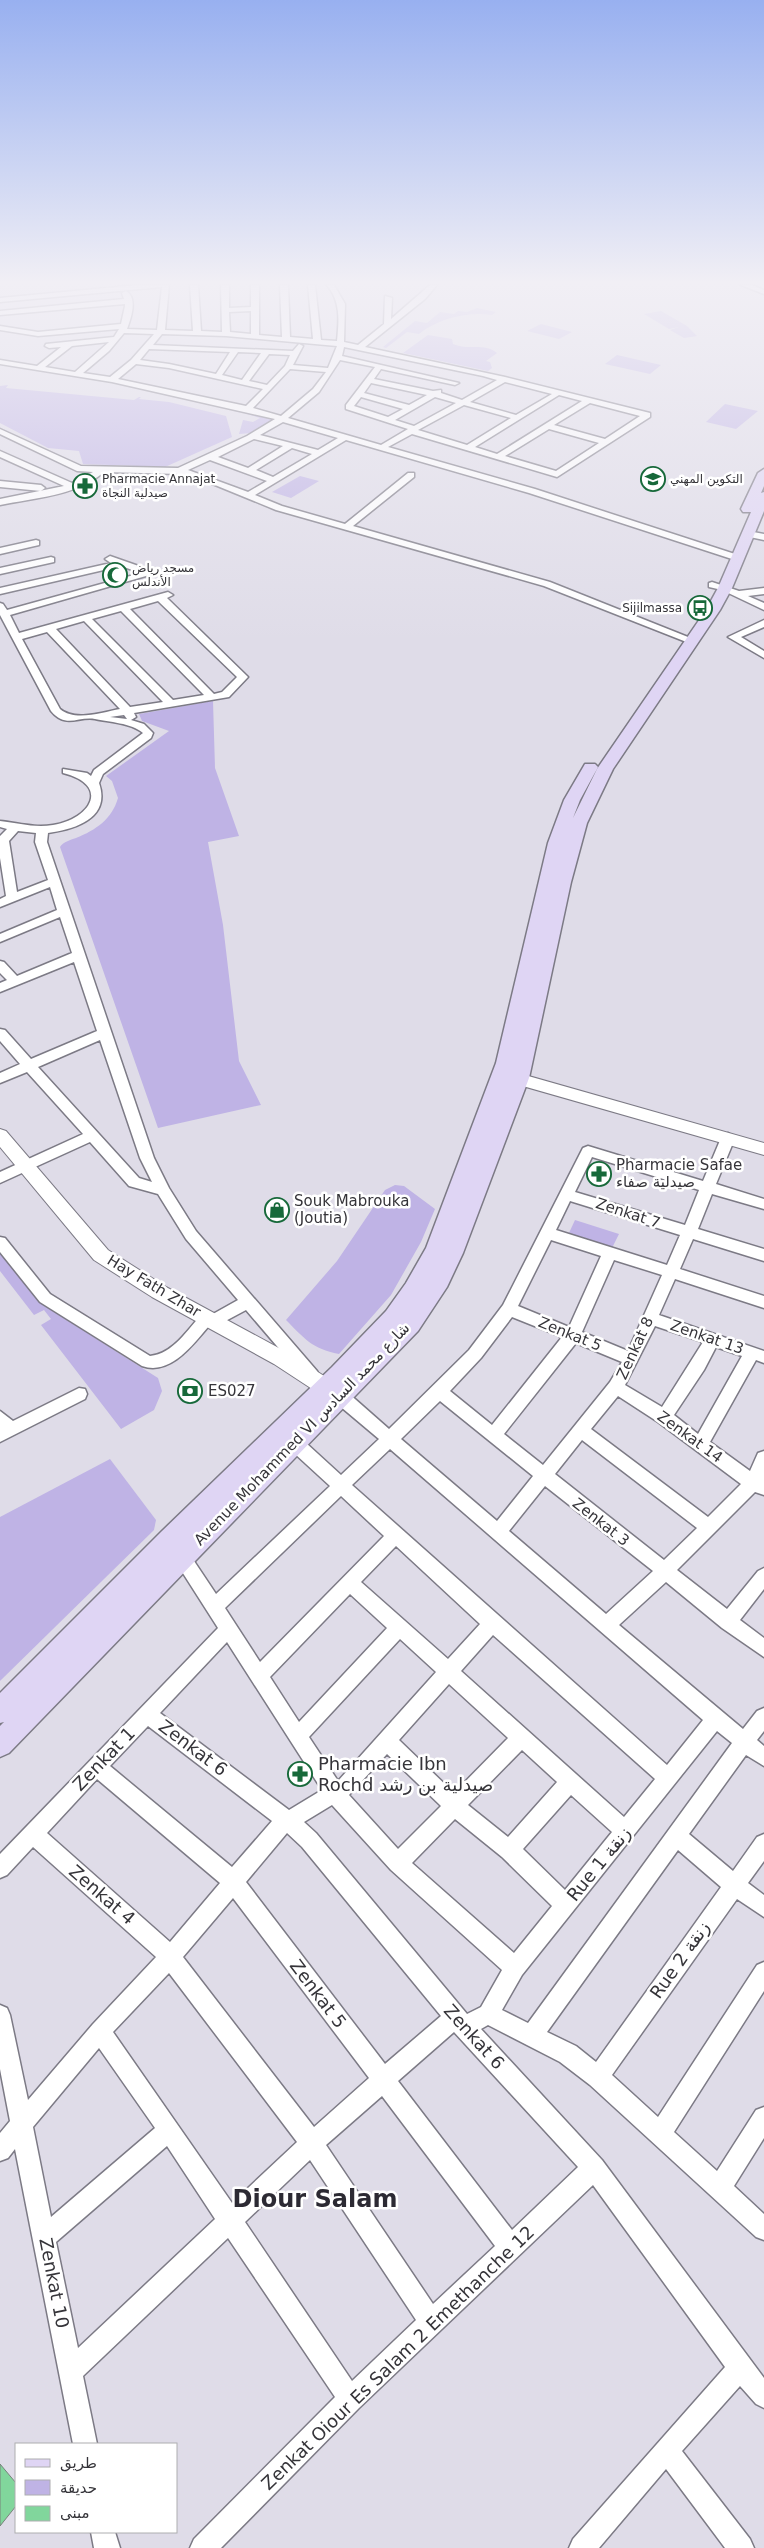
<svg xmlns="http://www.w3.org/2000/svg" width="764" height="2548" font-family="'DejaVu Sans','Noto Sans Arabic',sans-serif">
  <style>
    .green { fill: #bfb3e5 }
    .building { fill: #81d69c; stroke: #78827b }
    .lines { fill: none; stroke-linecap: round; stroke-linejoin: round }
    .minor-casing { stroke: #7c7a85; stroke-width: 3 }
    .tertiary-casing { stroke: #7c7a85; stroke-width: 2 }
    .secondary-casing { stroke: #7c7a85; stroke-width: 3 }
    .minor { fill: #fff; fill-rule: evenodd }
    .tertiary { fill: #fff; fill-rule: evenodd }
    .secondary { fill: #dfd5f4; fill-rule: evenodd }
    .labels { text-anchor: middle; stroke-width: 5; stroke-linejoin: round; paint-order: stroke }
    .far-poi-label { font-size: 12px; fill: #353439; stroke: #fff; text-anchor: start }
    .poi-label { font-size: 15px; fill: #353439; stroke: #fff; text-anchor: start }
    .street-label { font-size: 15px; fill: #353439; stroke: #fff }
    .near-street-label { font-size: 18px; fill: #353439; stroke: #fff }
    .near-poi-label { font-size: 18px; fill: #353439; stroke: #fff; text-anchor: start }
    .near-district-label { font-size: 24px; font-weight: bold; fill: #2c2a33; stroke: #fff }
  </style>
  <rect width="100%" height="100%" fill="#dfdce8"/>
  <g class="green">
    <path d="M477,308L496,312L492,315C468,311 437,319 419,334L407,332L386,348L383,347L415,321L427,323L440,312L454,314L458,311L467,312Z"/>
    <path d="M661,311L687,326L697,336L684,338L670,330L679,327L669,329L644,314Z"/>
    <path d="M541,324L572,332L559,339L527,331Z"/>
    <path d="M428,335L452,339L453,344C468,351 484,342 497,353L486,361L490,362L492,368L488,371L403,353Z"/>
    <path d="M617,355L661,365L650,374L605,364Z"/>
    <path d="M8,385L6,388L134,400L139,397H141L139,399L169,402L226,416L232,437L165,467L83,464L79,451L48,448L0,423V386Z"/>
    <path d="M725,404L758,411L736,429L706,422Z"/>
    <path d="M247,412L274,420L251,433L239,434L243,420L253,422L260,418L244,413Z"/>
    <path d="M300,476L319,481L291,498L272,492Z"/>
    <path d="M213,701L215,768L239,836L208,842L223,925L239,1061L261,1105L158,1128L60,847C63,842 70,840 76,838C96,830 112,819 118,798L112,781L106,776L169,731L142,721L139,714Z"/>
    <path d="M395,1185L404,1186L435,1209L421,1242L391,1295L339,1354C312,1349 304,1338 286,1320L337,1261L385,1190Z"/>
    <path d="M575,1220L619,1234L612,1248L569,1233Z"/>
    <path d="M0,1252L43,1305L158,1378L162,1391L154,1410L121,1429L41,1325L51,1319L44,1310L34,1315L0,1271Z"/>
    <path d="M110,1459L156,1520L154,1530L0,1681V1517Z"/>
  </g>
  <path class="building" d="M0,2464L16,2483V2506L0,2526Z"/>
  <g class="lines">
    <defs>
      <g id="minor">
        <path d="M138,285H169L165,330L193,331L190,285H198L201,331L222,332L221,285H229V308L251,307V285H259V335L282,337L280,285H288L290,337L313,339L308,285H315L321,340L337,341C339,320 341,302 327,285H334L345,304L344,342L358,345L384,324L385,296L392,298L391,319L430,285H437L425,299L365,347L505,377L650,413V417L557,477L412,434L388,447L535,489L741,556V560H735L529,493L346,440L255,495L282,506L345,524L408,473H414V477L353,526L550,582L698,641L689,643L544,586L276,510L193,476L180,474L104,472C76,496 34,498 0,505V499L64,486L0,457V451L72,483L93,472L77,471L0,434V429L81,466L178,468L247,436L275,419L112,382L0,364V360L37,366L61,347L49,348L45,346L46,344L114,337L119,329L38,336L0,330V326L38,332L121,324L125,306V304L0,315V311L124,299L122,293L126,291C138,298 131,318 127,329L157,330L162,287L0,302V298ZM251,311V334L230,332L229,312ZM124,333L154,334L131,360L110,377L83,373L109,351ZM162,334L226,336L337,346L328,368L293,365L303,346L299,344L293,351L153,345ZM109,342L75,372L45,367L72,346ZM344,347L483,376L497,380L462,400L441,393V390L433,391L374,379L381,369L455,385L459,383L342,356ZM149,349L230,352L216,374L169,364L140,360ZM238,352L261,353L242,380L222,375ZM269,354L290,355L285,366L267,385L249,381ZM340,360L375,367L346,405V409L408,429L381,445L288,418L319,392ZM136,364L169,368L263,389L246,406L118,379ZM290,369L326,372L313,389L281,416L253,408ZM505,382L552,394L516,415L470,402ZM371,383L427,395L409,405L364,393ZM559,395L582,401L497,454L475,447ZM361,397L403,409L388,417L354,406ZM435,397L456,403L414,426L395,420ZM590,403L640,416L605,439L554,425ZM464,405L511,418L467,445L418,430ZM283,422L338,438L318,450L260,435ZM549,429L599,443L556,471L505,456ZM254,439L283,446L248,468L218,457ZM292,448L312,454L273,477L256,470ZM210,460L267,481L248,492L188,470Z"/>
        <path d="M741,285H752L764,290V294Z"/>
        <path d="M0,481L41,485L45,488L41,491L0,487Z"/>
        <path d="M748,531L764,534V540L745,536V532Z"/>
        <path d="M36,540L39,541V545L0,554V548Z"/>
        <path d="M110,556L150,570L153,574L10,615L19,633L168,592L173,595L167,598L248,677L229,697L134,713L136,717L131,720L144,724L153,733L151,738L103,774L99,783C111,818 76,829 48,833L47,842L154,1158L169,1188L196,1231L317,1371L319,1375L317,1379L311,1381L305,1379L246,1310L218,1325L209,1326C193,1344 171,1376 142,1366L40,1302L0,1252V1237L5,1238L50,1294L150,1356C173,1354 188,1329 202,1314L207,1312L213,1314L238,1300L186,1239L158,1194L129,1186L90,1142L0,1183V1172L83,1134L27,1072L0,1083V1073L20,1064L0,1041V1029L5,1030L31,1059L97,1031L74,962L0,992V983L7,980L0,973V961L4,962L17,976L72,953L60,917L0,942V934L57,910L50,887L0,907V899L6,896L0,858V836L7,829L0,827V821C19,823 34,828 53,825C91,819 111,785 63,773V769L87,773L91,776L94,770L143,733C132,723 108,722 95,719C78,716 66,729 51,711L0,615V603L3,604L7,610L141,573L121,566L0,594V588L111,563L105,559ZM158,601L237,677L222,692L214,694L130,609ZM121,611L204,695L173,700L92,619ZM84,621L163,702L130,707L56,629ZM47,632L120,709C103,712 75,722 60,709L22,639ZM124,715L127,719L110,717ZM18,831L36,833L35,842L48,880L17,892L9,841ZM100,1040L140,1158L152,1182L139,1178L38,1067Z"/>
        <path d="M51,557L54,558V562L0,574V568Z"/>
        <path d="M712,582L739,591L764,588V594L748,596L764,603V610L722,590L709,587V583Z"/>
        <path d="M764,620V627L741,637L764,651V658L728,637Z"/>
        <path d="M728,1133L735,1138L716,1184L764,1199V1209L712,1194L698,1229L764,1249V1261L693,1239L680,1269L764,1296V1308L675,1279L659,1315L764,1351V1363L756,1360L710,1442L750,1471L758,1453L764,1451V1495L755,1492L677,1570L727,1609L758,1571L764,1568V1589L740,1620L764,1638V1657L722,1628L666,1582L619,1625L743,1729L757,1711L764,1708V1731L757,1740L764,1746V1766L746,1755L689,1834L733,1871L757,1837L764,1834V1861L748,1883L764,1895V1917L737,1899L612,2075L658,2117L757,1965L764,1962V1991L674,2132L717,2171L756,2110L764,2107V2138L734,2186L764,2214V2240L756,2237L590,2085L560,2062L488,2025L481,2029L602,2160L764,2378V2408L756,2404L740,2386L682,2451L750,2539L754,2548H725L666,2469L599,2548H569L573,2539L725,2367L593,2185L359,2408L221,2548H190L194,2539L335,2397L228,2238L83,2376L97,2444H73L15,2149L8,2158L0,2161V2133L10,2121L0,2069V2005L7,2008L10,2015L28,2100L93,2024L156,1957L33,1847L7,1875L0,1878V1854L218,1628L172,1556L169,1551L172,1546L178,1544L184,1546L216,1594L330,1486L282,1442L280,1437L282,1432L288,1430L294,1432L341,1475L379,1439L335,1402L333,1397L335,1392L341,1391L347,1392L389,1429L469,1350L503,1305L583,1148L588,1146L703,1181L721,1138ZM592,1157L699,1190L685,1225L575,1192ZM570,1201L680,1235L667,1265L556,1230ZM551,1240L601,1256L569,1327L518,1306ZM614,1260L662,1275L628,1351L582,1332ZM512,1317L562,1337L492,1425L450,1391L481,1358ZM655,1326L703,1342L662,1407L625,1385ZM576,1343L622,1362L610,1382L543,1465L504,1434ZM716,1347L742,1356L698,1434L674,1415L704,1370ZM618,1396L658,1422L741,1484L708,1517L591,1429ZM440,1401L533,1476L497,1521L401,1439ZM582,1440L697,1528L664,1560L555,1474ZM390,1449L703,1720L667,1765L352,1485ZM545,1486L653,1571L606,1614L509,1531ZM341,1496L384,1536L260,1662L225,1608ZM396,1546L480,1624L448,1659L361,1582ZM350,1594L387,1628L299,1722L270,1677ZM493,1635L655,1779L624,1817L461,1671ZM400,1639L436,1672L338,1781L309,1737ZM227,1642L322,1790L289,1810L160,1713ZM449,1684L508,1738L454,1793L399,1740ZM148,1726L272,1821L232,1867L110,1766ZM717,1731L732,1743L528,2023L502,2010L522,1975ZM522,1750L557,1782L508,1837L468,1805ZM387,1754L441,1806L398,1849L349,1795ZM97,1779L220,1883L170,1942L47,1833ZM571,1795L612,1832L565,1890L523,1849ZM332,1805L391,1870L502,1970L481,2007L467,2014L316,1833L304,1822ZM455,1819L502,1857L552,1906L514,1953L412,1863ZM287,1833L302,1847L441,2016L385,2064L246,1882ZM678,1850L721,1887L596,2062L576,2046L547,2032ZM233,1898L369,2078L314,2127L183,1957ZM169,1973L297,2142L232,2203L113,2032ZM454,2032L578,2167L512,2230L398,2081ZM99,2048L155,2128L51,2217L33,2127ZM382,2096L495,2246L433,2304L326,2145ZM167,2146L215,2219L78,2348L56,2242ZM310,2160L416,2320L352,2381L245,2222Z"/>
        <path d="M79,1388L85,1389L87,1394L85,1399L0,1442V1411L13,1421Z"/>
        <path d="M91,2532H115L120,2548H94Z"/>
      </g>
      <g id="tertiary">
        <path d="M504,1069L764,1143V1155L498,1079L496,1075L498,1071Z"/>
        <path d="M0,1129L6,1131L108,1250L166,1287L288,1353L346,1390L349,1396L346,1402L339,1404L332,1402L274,1364L152,1297L94,1260L0,1147Z"/>
      </g>
      <path id="secondary" d="M764,469V486L761,493L764,492V511L732,588L720,610L613,769L587,823L571,882L529,1078L463,1253L447,1287L418,1331L9,1753L0,1757V1726L4,1722L0,1723V1693L161,1532L332,1367L386,1311L406,1283L426,1248L496,1063L548,843L564,800L585,764H595L598,767L580,800L573,818L597,769L706,610L718,588L751,512H743L741,509L758,473Z"/>
    </defs>
    <use href="#minor" class="minor-casing"/>
    <use href="#tertiary" class="tertiary-casing"/>
    <use href="#secondary" class="secondary-casing"/>
    <use href="#minor" class="minor"/>
    <use href="#tertiary" class="tertiary"/>
    <use href="#secondary" class="secondary"/>
  </g>
  <linearGradient id="sky" x2="0" y2="1"><stop stop-color="#98b0f0"/><stop offset="0.44" stop-color="#f1eff5"/><stop offset="1" stop-color="#f1eff5" stop-opacity="0"/></linearGradient>
  <rect width="764" height="642" fill="url(#sky)"/>
  <defs>
    <symbol id="school-ring" viewBox="-11 -11 22 22"><circle r="9.5" fill="#fff" stroke="#17693a" stroke-width="1.5"/><path d="M0-5L7-2L0 1L-7-2ZM-4 1L0 2.5L4 1V4Q0 6-4 4Z" fill="#17693a"/></symbol>
    <symbol id="pharmacy-ring" viewBox="-11 -11 22 22"><circle r="9.5" fill="#fff" stroke="#17693a" stroke-width="1.5"/><path d="M-2-6h4v4h4v4h-4v4h-4v-4h-4v-4h4Z" fill="#17693a"/></symbol>
    <symbol id="mosque-ring" viewBox="-11 -11 22 22"><circle r="9.5" fill="#fff" stroke="#17693a" stroke-width="1.5"/><path d="M3.5-4.9A6 6 0 1 0 3.5 4.9A5 5 0 1 1 3.5-4.9Z" fill="#17693a"/></symbol>
    <symbol id="bus-ring" viewBox="-11 -11 22 22"><circle r="9.5" fill="#fff" stroke="#17693a" stroke-width="1.5"/><path d="M-5-6H5V4H4V6H2V4H-2V6H-4V4H-5ZM-3.5-4V0h7V-4ZM-3.5 1.2v1.5H-2V1.2ZM2 1.2v1.5H3.5V1.2Z" fill="#17693a"/></symbol>
    <symbol id="shop-ring" viewBox="-11 -11 22 22"><circle r="9.5" fill="#fff" stroke="#17693a" stroke-width="1.5"/><path d="M-5-2.5h2.3a2.7 3.5 0 0 1 5.4 0H5L5.5 6h-11ZM-1.5-2.5h3a1.5 2.3 0 0 0-3 0Z" fill="#17693a"/></symbol>
    <symbol id="bank-ring" viewBox="-11 -11 22 22"><circle r="9.5" fill="#fff" stroke="#17693a" stroke-width="1.5"/><path d="M-6-4H6V4H-6ZM0-2.3a2.3 2.3 0 1 0 0 4.6a2.3 2.3 0 1 0 0-4.6Z" fill="#17693a"/></symbol>
  </defs>
  <g fill-rule="evenodd">
    <use href="#school-ring" x="639" y="465" width="28" height="28"/>
    <use href="#pharmacy-ring" x="71" y="472" width="28" height="28"/>
    <use href="#mosque-ring" x="101" y="561" width="28" height="28"/>
    <use href="#bus-ring" x="686" y="594" width="28" height="28"/>
    <use href="#pharmacy-ring" x="585" y="1160" width="28" height="28"/>
    <use href="#shop-ring" x="263" y="1196" width="28" height="28"/>
    <use href="#bank-ring" x="176" y="1377" width="28" height="28"/>
    <use href="#pharmacy-ring" x="286" y="1760" width="28" height="28"/>
  </g>
  <g class="labels">
    <g class="far-poi-label">
      <text x="102" y="483">Pharmacie Annajat<tspan x="102" dy="14">صيدلية النجاة</tspan></text>
      <text x="670" y="483">التكوين المهني</text>
      <text x="132" y="572">مسجد رياض<tspan x="132" dy="14">الأندلس</tspan></text>
      <text x="682" y="612" text-anchor="end">Sijilmassa</text>
    </g>
    <g class="poi-label">
      <text x="616" y="1170">Pharmacie Safae<tspan x="616" dy="17">صيدلية صفاء</tspan></text>
      <text x="294" y="1206">Souk Mabrouka<tspan x="294" dy="17">(Joutia)</tspan></text>
      <text x="208" y="1396">ES027</text>
    </g>
    <g class="street-label">
      <text transform="translate(628 1213) rotate(18)" y="5">Zenkat 7</text>
      <text transform="translate(154 1286) rotate(31)" y="5">Hay Fath Zhar</text>
      <text transform="translate(570 1334) rotate(22)" y="5">Zenkat 5</text>
      <text transform="translate(707 1337) rotate(19)" y="5">Zenkat 13</text>
      <text transform="translate(635 1348) rotate(-65)" y="5">Zenkat 8</text>
      <text transform="translate(302 1434) rotate(-46)" y="5">Avenue Mohammed VI شارع محمد السادس</text>
      <text transform="translate(690 1437) rotate(36)" y="5">Zenkat 14</text>
      <text transform="translate(601 1522) rotate(38)" y="5">Zenkat 3</text>
    </g>
    <g class="near-street-label">
      <text transform="translate(193 1748) rotate(37)" y="6">Zenkat 6</text>
      <text transform="translate(104 1759) rotate(-46)" y="6">Zenkat 1</text>
      <text transform="translate(599 1864) rotate(-51)" y="6">Rue 1 زنقة</text>
      <text transform="translate(102 1895) rotate(41)" y="6">Zenkat 4</text>
      <text transform="translate(680 1960) rotate(-55)" y="6">Rue 2 زنقة</text>
      <text transform="translate(318 1994) rotate(53)" y="6">Zenkat 5</text>
      <text transform="translate(474 2037) rotate(48)" y="6">Zenkat 6</text>
      <text transform="translate(54 2283) rotate(79)" y="6">Zenkat 10</text>
      <text transform="translate(398 2358) rotate(-44)" y="6">Zenkat Oiour Es Salam 2 Emethanche 12</text>
    </g>
    <g class="near-poi-label">
      <text x="318" y="1770">Pharmacie Ibn<tspan x="318" dy="21">Rochd صيدلية بن رشد</tspan></text>
    </g>
    <g class="near-district-label">
      <text x="315" y="2207">Diour Salam</text>
    </g>
  </g>
  <rect x="15" y="2443" width="162" height="90" fill="#ffffff" stroke="#aeaeb0"/>
  <rect x="25" y="2459" width="25" height="8" fill="#dfd5f4" stroke="#aeaeb0"/>
  <text x="60" y="2468" font-size="15" fill="#353439">طريق</text>
  <rect x="25" y="2480" width="25" height="15" fill="#bfb3e5" stroke="#aeaeb0"/>
  <text x="60" y="2493" font-size="15" fill="#353439">حديقة</text>
  <rect x="25" y="2506" width="25" height="15" fill="#81d69c" stroke="#aeaeb0"/>
  <text x="60" y="2518" font-size="15" fill="#353439">مبنى</text>
</svg>
